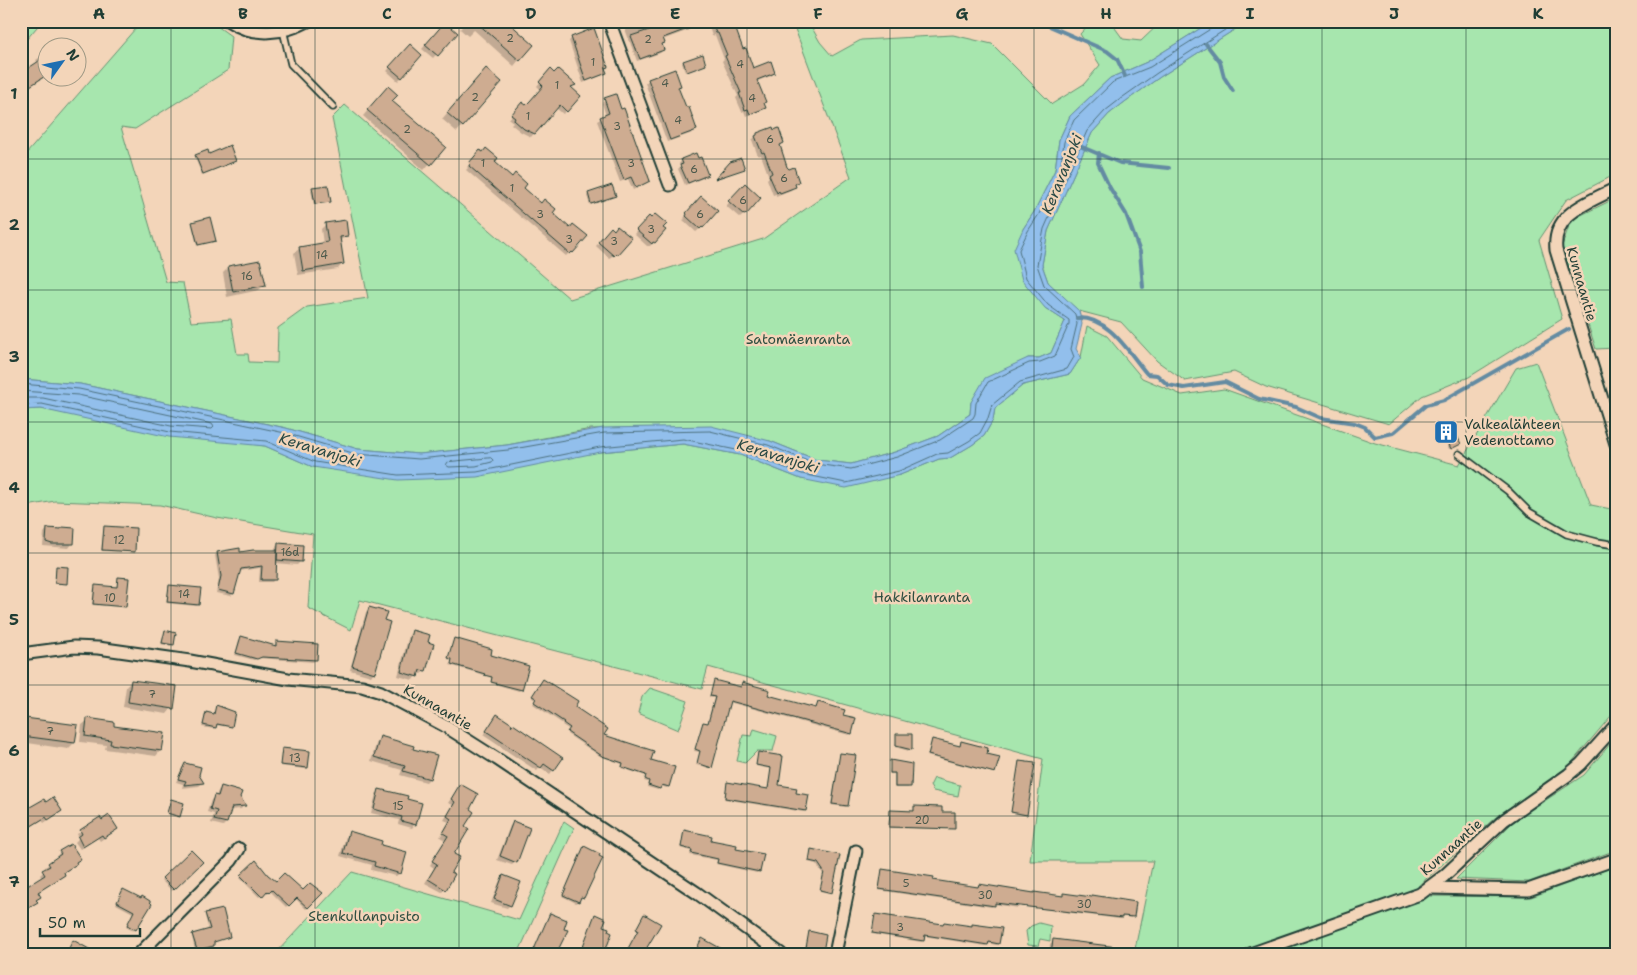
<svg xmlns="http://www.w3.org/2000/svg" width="1637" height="975" font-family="'Shantell Sans',sans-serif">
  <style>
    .green { fill: #a7e6ae; stroke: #639271 }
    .water { fill: #92bfec; stroke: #648ba2 }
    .shadow { fill: #0003 }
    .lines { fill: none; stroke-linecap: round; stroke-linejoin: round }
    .shore { stroke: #4d717e; stroke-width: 1 }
    .stream { stroke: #648ba2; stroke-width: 4 }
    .building { fill: #ceac91; stroke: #1f3d34 }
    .lane-casing { stroke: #1f3d34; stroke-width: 9 }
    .street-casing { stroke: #1f3d34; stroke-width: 15 }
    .lane { stroke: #f3d5b9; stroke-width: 5.5 }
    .street { stroke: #f3d5b9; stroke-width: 11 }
    .grid { fill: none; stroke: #1f3d34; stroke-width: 1; stroke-opacity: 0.55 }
    .labels { text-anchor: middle; stroke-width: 5; stroke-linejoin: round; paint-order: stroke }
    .number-label { font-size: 11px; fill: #4b594b }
    .street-label { font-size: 14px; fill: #1f3d34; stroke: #f3d5b9 }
    .park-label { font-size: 14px; fill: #2d4e40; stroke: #f3d5b9 }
    .poi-label { font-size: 14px; fill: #1f3d34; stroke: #f3d5b9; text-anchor: start }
    .water-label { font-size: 15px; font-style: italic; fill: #2a4a46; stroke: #f3d5b9 }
    .neatline { fill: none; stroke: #1f3d34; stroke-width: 2 }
    .grid-label { font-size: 16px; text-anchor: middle; font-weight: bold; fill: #1f3d34 }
  </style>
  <rect width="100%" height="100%" fill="#f3d5b9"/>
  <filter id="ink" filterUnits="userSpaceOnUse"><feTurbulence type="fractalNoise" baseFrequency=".02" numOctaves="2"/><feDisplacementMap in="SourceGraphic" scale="10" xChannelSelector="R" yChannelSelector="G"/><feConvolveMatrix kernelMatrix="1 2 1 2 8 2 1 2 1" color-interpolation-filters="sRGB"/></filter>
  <g filter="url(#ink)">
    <g class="green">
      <path d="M21,21H42L21,46Z"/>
      <path d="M142,21H210L231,36L228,70L135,129L121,127L166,282L183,283L191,322L231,319L237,354H248L249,362L277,363L278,328L307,307L368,298L332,118L345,105L570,299L763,239L851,177L792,21H808L820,42L832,56L861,40L953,35L992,44L1052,104L1084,84L1100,65L1080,34L1092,21H1110L1123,39L1141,41L1162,21H1212L1147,62L1110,78L1070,116L1059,140L1055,170L1034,212L1023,229L1045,308L1065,321L1051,353L1039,358H1028L971,402L970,414L938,436L895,452L851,464L817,460L770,441L625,428L591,429L507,445L419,454L358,449L286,428L80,384L21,379V148L26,154Z"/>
      <path d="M1248,21H1616V174L1566,200L1539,240L1562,319L1469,377L1422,396L1389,424L1266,387L1234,372L1185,381L1157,361L1121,322L1079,311L1066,300L1048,282L1042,265L1048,231L1092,133L1109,114L1126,101L1160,77Z"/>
      <path d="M1616,198V348L1596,349L1562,246L1571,220Z"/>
      <path d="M1087,326L1107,336L1142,378L1182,395L1224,389L1375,443L1459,465L1516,368L1536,362L1591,505L1616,510V710L1567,768L1496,817L1418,886L1428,896L1531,897L1616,866V954H1134L1153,861H1030L1043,759L708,667L702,689L360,600L351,630L308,608L313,534L217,518L160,505L55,501L21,507V410L41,409L221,440L265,446L313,467L600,452L683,444L740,455L801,479L900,475L939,459L950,458L972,445L984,436L993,420L995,408L1023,385L1070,374L1081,357Z"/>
      <path d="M650,688L688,701L678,730L638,713L642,697Z"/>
      <path d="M754,729L777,736L773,751H757L745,763L737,761L743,735L752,736Z"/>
      <path d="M1616,737V850L1529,882L1456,879L1514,821L1584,775Z"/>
      <path d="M934,778L960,785L958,796L933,791L930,786Z"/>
      <path d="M564,821L574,828L518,954H275L352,872L519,920Z"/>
      <path d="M1039,923L1051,926L1050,941L1040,939L1038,946L1028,945L1026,931L1031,926Z"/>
    </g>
    <path class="water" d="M1212,21H1248L1160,77L1126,101L1109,114L1092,133L1048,231L1042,265L1048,282L1079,311L1082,324L1076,349L1081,357L1070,374L1023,385L995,408L993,420L984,436L972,445L950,458L939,459L900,475L846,488L801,479L740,455L683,444L600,452L477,477L398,480L313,467L265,446L169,437L41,409L21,410V379L80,384L286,428L358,449L419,454L507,445L603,428L711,426L770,441L817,460L851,464L895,452L938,436L970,414L971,402L985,378L1028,358H1039L1051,353L1065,321L1045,308L1022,280L1014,249L1023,229L1034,212L1055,170L1059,140L1070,116L1110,78L1147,62Z"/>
    <g class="shadow">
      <path d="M467,21H505L519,60L514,66L474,30L468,36L460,29Z"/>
      <path d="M622,21H691L692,27L689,30L662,40L661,45L663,50L660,53L637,61Z"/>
      <path d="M707,21H735L738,27L735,31L742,50L752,70L774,73L771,76L757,81L764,108L761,111L746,116L744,111L742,112L736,98L738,96L722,61L724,59L715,35L712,36Z"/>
      <path d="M441,27L456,33L433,58L422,49Z"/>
      <path d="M572,38L607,66L604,69L606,72L603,75L583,83L569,41Z"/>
      <path d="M410,46L421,56L398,81L387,71Z"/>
      <path d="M48,52V75L21,92L38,63L36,60Z"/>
      <path d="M683,62L703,66L685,72L682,63Z"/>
      <path d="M547,74L575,85L571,88L579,96L563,114L556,108L531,137L521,132L511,124L513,122L509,119L522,103L526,106L541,90L537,86Z"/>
      <path d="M480,75L462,126L457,132L442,119Z"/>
      <path d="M649,80L680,86L677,88L696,130L692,133L667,142L645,83Z"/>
      <path d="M382,94L444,147L424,170L363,116Z"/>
      <path d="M605,100L649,181L633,190L628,179L620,182L597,121L606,116L602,103Z"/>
      <path d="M758,134L783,143L779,147L786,167L798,182L791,190L776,196V194L773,195L767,179L769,177L761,155L758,156L752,140Z"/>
      <path d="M209,155L233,162L202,175L195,158Z"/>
      <path d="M477,155L493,163L569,229L586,236L566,256L466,170L468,168L467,167Z"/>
      <path d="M682,160L707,175L703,178L685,185L678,169L680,167L679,164Z"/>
      <path d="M745,185L746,213L740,218L726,206Z"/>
      <path d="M611,187L614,196L613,197L590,205L587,196L588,194Z"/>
      <path d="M313,189L330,201L314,205L311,190Z"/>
      <path d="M698,201L702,227L696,232L683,220L685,219L684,218Z"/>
      <path d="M649,217L664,230L650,246H647L634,234Z"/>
      <path d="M193,223L215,240L197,246L192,224Z"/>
      <path d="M326,224L347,236L339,241L343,263L338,269L298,275L294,253L300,248L323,244L321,229Z"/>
      <path d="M608,232L616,254L609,258L596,246Z"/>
      <path d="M228,268L264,285L259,290L227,297L223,273Z"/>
      <path d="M1440,431L1460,444L1449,449L1446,442L1443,444L1438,433Z"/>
      <path d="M104,527L133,551L132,552L101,551Z"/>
      <path d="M47,529L60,530L72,544L69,548L43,546L44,533Z"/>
      <path d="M278,544L301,561L297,565L275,563V579L272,582H259L260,568L239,571L233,594L231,596L216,593L219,579L215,555L218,553L274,551L275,548Z"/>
      <path d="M57,567L66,583L64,584H54Z"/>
      <path d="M119,578L125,606L124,607L92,605L94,588L95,586L116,588Z"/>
      <path d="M169,586L198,604L197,606L166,603Z"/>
      <path d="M370,608L374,672L371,676L350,670L366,612Z"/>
      <path d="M165,631L175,634L171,646L161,644Z"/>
      <path d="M413,632L425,671L421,674L418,673L413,680L398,676L409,635Z"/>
      <path d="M241,638L274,647L276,642L316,660L313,662L259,658L254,660L235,655L239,640Z"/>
      <path d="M454,640L489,656L521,689L519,691L491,683L492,678L484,675L450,665L452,661L448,659Z"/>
      <path d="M131,681L172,708L167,714L123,707L126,687Z"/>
      <path d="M714,681L740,688L743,684L767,696L816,709L818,704L851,733L849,735L729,702L711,767L710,768L696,765L700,752L694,751L702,725L703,724L707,725L714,698L709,697Z"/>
      <path d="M542,682L573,707L602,736L650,761L668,786L667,788L660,786L658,790L647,787L648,782L644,781L646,776L621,768L622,764L600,756L567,734L570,730L562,725L563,724L533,704L536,700L532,698Z"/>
      <path d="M216,707L231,726L229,727L216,725L214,729L202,727L205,715L206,713L213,715Z"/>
      <path d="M26,719L76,726L74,743L68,749L21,742V723Z"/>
      <path d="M494,719L509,730L562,758L550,774L540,767L537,771L483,735Z"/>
      <path d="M88,720L161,750L156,756L105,749L106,745L80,742L82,725Z"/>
      <path d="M897,735L911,736L909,751L895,747Z"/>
      <path d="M380,738L411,749L429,779L426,782L400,775L402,770L371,761L377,741Z"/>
      <path d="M932,740L959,747L961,743L994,772L993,773L927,756Z"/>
      <path d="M283,749L307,768L306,769L280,766Z"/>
      <path d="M759,753L782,757L778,786L794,794L805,810L804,812L724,799L727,784L767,790L771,769L756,766Z"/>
      <path d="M840,754L847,806L846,807L831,805Z"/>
      <path d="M891,762L910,786L908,788H894V774H889Z"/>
      <path d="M1019,762L1026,814L1025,815L1011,813Z"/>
      <path d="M186,764L198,775L203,783L199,786L182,788L183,784L176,782L182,768Z"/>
      <path d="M460,785L468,810L453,855L445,889L442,892L425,883L434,868L430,865L445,840L440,837L449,822L444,820L453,805L448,803Z"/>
      <path d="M221,787L239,797L244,805L241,809L230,810L226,823L223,826L211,823L214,814L207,812L211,800L216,796L218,791Z"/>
      <path d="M380,790L406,800L415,824L412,828L398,824L399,820L371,813L376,794Z"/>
      <path d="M170,802L179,816L177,817L167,814Z"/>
      <path d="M914,807L954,828L952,829L888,828L890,812H913Z"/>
      <path d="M24,812L57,814L44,823L42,820L23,831L29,841L21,850V815Z"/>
      <path d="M99,819L116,829L100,841L98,838L80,849L75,842L79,838L77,834Z"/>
      <path d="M513,823L516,862L512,865L497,860L510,826Z"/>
      <path d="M685,832L735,850L759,871L757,873L716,864L717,860L690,855L691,851L680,848Z"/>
      <path d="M349,833L400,873L396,876L371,870L372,865L340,856L346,836Z"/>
      <path d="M583,849L582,897L579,898L576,903L562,896Z"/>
      <path d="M812,850L838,856L830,893L820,891L823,874L816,864L808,862Z"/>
      <path d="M60,852L79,859L63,873L64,875L60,878L37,893L40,896L23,911L25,913L21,916V891L42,878L40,875L46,869L45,867L58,858L57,856Z"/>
      <path d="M191,852L201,862L172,891L161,880Z"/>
      <path d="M255,862L268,876L276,882L303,892L321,893L306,909L295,898L286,907L270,891L267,893L265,891L259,897L240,878Z"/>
      <path d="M882,871L932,881L978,887L979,886L1062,897L1064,894L1132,916L1131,918L1121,916L1120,919L1019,906L1018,908L994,904L992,907L878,890Z"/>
      <path d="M504,877L510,905L507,908L491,903L500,880Z"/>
      <path d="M122,892L150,904L133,931L126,927L133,913L116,904Z"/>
      <path d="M206,914L229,937L212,942V947L195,951L192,936L209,931L205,916Z"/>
      <path d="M876,915L942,925L971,927L973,925L998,944L997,945L987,943L986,946L924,936L922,942L872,934Z"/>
      <path d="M809,933L822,951L820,953L805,950Z"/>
      <path d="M1054,940L1123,954H1049L1050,944Z"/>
    </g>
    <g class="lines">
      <g class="shore">
        <path d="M21,384L79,389L285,433L356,454L419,459L508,450L604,433L710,431L768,445L815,464L851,469L897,457L940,440L973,418L975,414L976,403L988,382L1029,363L1040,362L1055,356L1069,324V320L1048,305L1026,278L1019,250L1028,231L1039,214L1060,172L1064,142L1074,120L1113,82L1150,67L1212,28L1214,25L1215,21"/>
        <path d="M21,391L78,395L212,424L214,427L212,429L171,426L43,398H21"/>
        <path d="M21,405L42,404L170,432L266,441L315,462L398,475L477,472L600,447L683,439L741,451L802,474L846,483L899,471L937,454L948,453L969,441L980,433L988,418L992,405L1020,382L1067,369L1074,357L1071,349L1077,324L1075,314L1044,285L1037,265L1044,229L1087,131L1105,111L1123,97L1157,73L1239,21"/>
        <path d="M300,444L337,455L339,458L336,459L316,456L298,448L297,445Z"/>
        <path d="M491,458L493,460L492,462L476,466L449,467L446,465L448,462Z"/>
      </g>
      <g class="stream">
        <path d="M1038,21L1107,51L1117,59L1125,76"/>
        <path d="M1206,44L1220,62L1224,77L1233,91"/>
        <path d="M1082,147L1120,163L1169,168"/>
        <path d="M1099,153L1098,163L1110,188L1126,214L1140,252L1143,287"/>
        <path d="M1077,318C1109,316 1129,353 1147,374L1157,375L1168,385L1184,388L1225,382L1259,399L1296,407L1321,418L1355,423L1365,427L1375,437L1393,433L1426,405L1444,400L1569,329"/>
      </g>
    </g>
    <g class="building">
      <path d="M475,21H507L534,45L520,61Z"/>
      <path d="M676,21L706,22L663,38L665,43L662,44L664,50L640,59L631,36Z"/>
      <path d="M711,21H746V23L735,27L743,49L746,48L753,68L771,61L775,73L757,80L766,102L764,103L766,108L750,114L748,109L745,110L739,93H741L725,56L727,55L718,33H716Z"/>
      <path d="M445,22L458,33L438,56L425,45Z"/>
      <path d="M594,28L608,67L605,68L607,73L586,81L571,37Z"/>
      <path d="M410,44L422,55L402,78L389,67Z"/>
      <path d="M703,54L706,65L687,72L683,61Z"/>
      <path d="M48,55V74L21,92V73Z"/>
      <path d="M486,68L502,82L463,127L447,113Z"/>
      <path d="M550,69L554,73L558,69L576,85L571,87L581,96L567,112L560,105L535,134L524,129L514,120L515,118L511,115L522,102L526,105L530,101L543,86L539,82Z"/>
      <path d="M675,69L681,86L678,87L686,107H689L697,130L670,140L648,79Z"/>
      <path d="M388,86L398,95L392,101L446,147L431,165L367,110Z"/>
      <path d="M616,94L621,109L624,108L650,181L636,188L631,177L624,180L600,117L609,113L604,98Z"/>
      <path d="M773,127L774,130L779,128L784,143L780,145L787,167L789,169L794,167L799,182L795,184L796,187L780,193L779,191L777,193L769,175L772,173L764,152L762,153L755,136L757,135V133Z"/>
      <path d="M230,145L236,161L203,174L195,155L208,150L209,154Z"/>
      <path d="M486,148L498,158L495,162L512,177L515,173L527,184L524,188L541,203L544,199L556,209L553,213L561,220L570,228L573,224L588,236L573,253L572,252L570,254L469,166L470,164L469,163L480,150L483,152Z"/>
      <path d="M696,153L698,158L701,157L708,175L688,183L680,165L683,164L681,159Z"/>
      <path d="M741,158L745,169L715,179L730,162Z"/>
      <path d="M745,183L761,198L747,214L744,215L728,201Z"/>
      <path d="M328,185L331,202L315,204L312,187Z"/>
      <path d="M612,185L616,196L591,204L588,193Z"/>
      <path d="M701,196L718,211L703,228L702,227L700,229L686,216L687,214L686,213Z"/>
      <path d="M655,214L667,224L663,228L666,230L655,243L653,242L652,244L636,230L649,216L651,218Z"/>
      <path d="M210,217L216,241L198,245L192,222Z"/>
      <path d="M346,220L348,236L340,237L344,264L303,271L299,247L328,242L325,223Z"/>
      <path d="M617,226L632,238L617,255L616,254L614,256L598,242L611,227L614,230Z"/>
      <path d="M260,260L266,285L233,292L228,266Z"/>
      <path d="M1452,425L1461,444L1451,449L1448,442L1445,443L1439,430Z"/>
      <path d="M104,526L136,528L135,552L102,550Z"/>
      <path d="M62,527L75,528L74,544H52L46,542L47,528L61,529Z"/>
      <path d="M278,543L303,545L302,562L277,560Z"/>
      <path d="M240,548V552L253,550H277L276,580H261L262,566L241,569L234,594L218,590L221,576L217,552Z"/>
      <path d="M56,566L68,567L67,584L55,583Z"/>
      <path d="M118,577L129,578L126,607L93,604L95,585L117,587Z"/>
      <path d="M169,585L201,588L199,605L167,602Z"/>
      <path d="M369,607L387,612L384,620L390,622L375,673L352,666Z"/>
      <path d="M165,630L176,633L174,645L162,643Z"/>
      <path d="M412,630L430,635L428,642L434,644L426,671L420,670L418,677L401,672Z"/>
      <path d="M241,636L276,646V641L318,644L317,660L262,657L257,659L236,653Z"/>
      <path d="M454,638L492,649L491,655L529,666L522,690L491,682L492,677L484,675L485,674L451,664L452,659L448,658Z"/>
      <path d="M543,679L578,701L575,707L608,729L604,735L654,751L651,760L675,767L669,787L662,785L660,789L648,785L649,781L645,779L646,775L622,767L623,763L602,756L567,732L570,728L563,723L564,722L534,702L536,698L532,696Z"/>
      <path d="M131,680L177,686L174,709L128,702Z"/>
      <path d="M714,680L741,687L742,682L770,690L768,695L816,708L818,702L845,710L843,715L856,718L852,734L730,701L712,768L697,763L700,751L695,749L703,722L708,723L715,697L710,696Z"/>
      <path d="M216,705L235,712L232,727L217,724L216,728L203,725L206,712L214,714Z"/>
      <path d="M497,714L512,724L511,727L513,724L563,758L554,771L544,764L541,768L486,731Z"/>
      <path d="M25,718L78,725L75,743L22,736Z"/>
      <path d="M87,718L114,722V726L165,733L162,751L110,744L111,740L85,736Z"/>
      <path d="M896,734H912V750L896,746Z"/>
      <path d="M380,736L414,746L413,749L437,755L430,779L403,771L405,766L374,757Z"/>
      <path d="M932,739L960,746L961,741L988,748L987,754L1000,757L995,773L928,755Z"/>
      <path d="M282,748L310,751L308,768L280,765Z"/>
      <path d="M758,752L783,756L779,785L797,788L796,793L809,795L806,811L725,798L727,782L768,789L771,768L756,765Z"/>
      <path d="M840,753L856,755L848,806L832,804Z"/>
      <path d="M890,760L912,764L911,787H895V773H890Z"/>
      <path d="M1019,761L1035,763L1027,815L1011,812Z"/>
      <path d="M185,763L201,767L199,775L204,783L184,785L186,781L178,779Z"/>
      <path d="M460,784L478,794L470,809L474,812L465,826L469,829L454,854L460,857L451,872L455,874L446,890L428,879L437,864L432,861L448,836L443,833L451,819L447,816L455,802L451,799Z"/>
      <path d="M221,786L242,792L240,797L246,806L232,807L227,823L214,820L217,811L210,809L214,795L218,796Z"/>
      <path d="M379,789L408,796L407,799L422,803L416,825L401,821L402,817L374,809Z"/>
      <path d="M53,797L62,811L48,820L46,817L28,828L21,818L26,815L23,811L44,799L46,802Z"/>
      <path d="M171,799L184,803L180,817L167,813Z"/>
      <path d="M914,806L942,807V812H955V829L889,827L890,810L914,811Z"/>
      <path d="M109,815L118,829L104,838L102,835L83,847L78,837L82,834L80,830L100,817L102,820Z"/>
      <path d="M513,821L530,828L517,863L500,856Z"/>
      <path d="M684,830L712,836L711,840L737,845L736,849L764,854L760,872L717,863L718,859L691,853L692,850L681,847Z"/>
      <path d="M349,831L382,841L381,845L407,852L401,874L374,866L375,862L343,853Z"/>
      <path d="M71,844L81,859L76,862L77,864L64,872L65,875L38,892L41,897L36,900L38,902L21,912V890L45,875L42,870L50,866L48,863L61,854L59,851Z"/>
      <path d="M584,846L600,854L599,856L603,858L584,898L581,897L579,902L563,895Z"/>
      <path d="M811,849L840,855L832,893L820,890L824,872L818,863L809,861Z"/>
      <path d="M191,850L203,862L174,890L162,878Z"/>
      <path d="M256,860L268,875L276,881L284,873L303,890L310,883L323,893L308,908L297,898L289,906L272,890L269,893L267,891L262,897L240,875Z"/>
      <path d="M882,869L934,877L933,880L978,887L979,884L1034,893V892L1063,896V893L1092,897V895L1136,902L1134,917L1122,916V918L995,903V906L879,889Z"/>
      <path d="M503,875L521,882L511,906L494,899Z"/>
      <path d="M123,889L141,898L142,896L150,901V902L152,904L136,930L127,925L134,911L117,902Z"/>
      <path d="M223,909L230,937L214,942V946L197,950L192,934L210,929L205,913Z"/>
      <path d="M550,913L567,920L564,929L568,930L556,954H532Z"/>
      <path d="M595,914L606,919L603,926L609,928L608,931L612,933L604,954H580Z"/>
      <path d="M644,914L661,924L643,954H625L638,930L636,929Z"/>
      <path d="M875,914L943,924L944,922L972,926V924L1002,928L999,944L989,942L988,945L925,935L924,941L872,933Z"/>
      <path d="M809,931L826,935L823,952L806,948Z"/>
      <path d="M702,938L731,954H694Z"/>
      <path d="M1053,939L1126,948V954H1051Z"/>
      <path d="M73,940L98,954H66Z"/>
    </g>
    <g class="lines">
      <defs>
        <g id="lane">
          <path d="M283,30L291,64L333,107"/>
          <path d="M1459,454L1508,491L1529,512L1567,534L1597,542L1616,545"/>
        </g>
        <g id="street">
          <path d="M229,21C253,37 284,34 308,21"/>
          <path d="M609,21L670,185"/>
          <path d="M1616,188C1588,203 1552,213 1556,250L1616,444"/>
          <path d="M21,654L74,647L98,648L190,661L288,679L362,686L381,692L445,726L497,759L697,893L781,954"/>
          <path d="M1429,888L1528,890L1616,859"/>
          <path d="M139,954L231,861L239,849"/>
          <path d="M835,954L856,851"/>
          <path d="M1250,954L1420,894L1444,876L1504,820L1568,775L1581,764L1616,725"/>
        </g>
      </defs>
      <use href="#lane" class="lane-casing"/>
      <use href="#street" class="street-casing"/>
      <use href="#lane" class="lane"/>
      <use href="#street" class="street"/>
    </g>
  </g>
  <path class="grid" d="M171,21V954M315,21V954M459,21V954M603,21V954M747,21V954M890,21V954M1034,21V954M1178,21V954M1322,21V954M1466,21V954M21,159H1616M21,290H1616M21,422H1616M21,553H1616M21,685H1616M21,816H1616"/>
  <defs>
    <symbol id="building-square" viewBox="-11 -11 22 22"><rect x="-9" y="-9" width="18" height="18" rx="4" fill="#1f6fb2" stroke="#f3d5b9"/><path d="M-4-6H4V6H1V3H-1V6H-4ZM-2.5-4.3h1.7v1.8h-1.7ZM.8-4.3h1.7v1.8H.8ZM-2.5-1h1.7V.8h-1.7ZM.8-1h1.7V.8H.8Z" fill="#fff"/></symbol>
  </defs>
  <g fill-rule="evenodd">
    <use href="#building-square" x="1432" y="418" width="28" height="28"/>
  </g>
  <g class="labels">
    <g class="number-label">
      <text x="510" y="42">2</text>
      <text x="648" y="43">2</text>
      <text x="593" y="66">1</text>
      <text x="740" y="68">4</text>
      <text x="665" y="87">4</text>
      <text x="557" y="89">1</text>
      <text x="475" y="101">2</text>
      <text x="752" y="102">4</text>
      <text x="528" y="120">1</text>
      <text x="678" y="124">4</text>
      <text x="617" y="130">3</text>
      <text x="407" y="133">2</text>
      <text x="770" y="143">6</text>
      <text x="483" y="167">1</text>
      <text x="631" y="167">3</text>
      <text x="694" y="173">6</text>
      <text x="784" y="182">6</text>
      <text x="512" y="192">1</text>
      <text x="743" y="204">6</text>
      <text x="540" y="218">3</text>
      <text x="700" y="218">6</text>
      <text x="651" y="233">3</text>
      <text x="569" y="243">3</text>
      <text x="614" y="245">3</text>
      <text x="322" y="259">14</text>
      <text x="247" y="280">16</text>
      <text x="119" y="544">12</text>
      <text x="290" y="556">16d</text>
      <text x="184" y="598">14</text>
      <text x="110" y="602">10</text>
      <text x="152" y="698">7</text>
      <text x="50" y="735">7</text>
      <text x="295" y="762">13</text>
      <text x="398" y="810">15</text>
      <text x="922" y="824">20</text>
      <text x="906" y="887">5</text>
      <text x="985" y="899">30</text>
      <text x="1084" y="908">30</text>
      <text x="900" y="931">3</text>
    </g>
    <g class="street-label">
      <text transform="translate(1582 284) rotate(74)" y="5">Kunnaantie</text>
      <text transform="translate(438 707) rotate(30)" y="5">Kunnaantie</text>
      <text transform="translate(1451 847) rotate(-42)" y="5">Kunnaantie</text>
    </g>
    <g class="park-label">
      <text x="798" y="344">Satomäenranta</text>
      <text x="922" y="602">Hakkilanranta</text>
      <text x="364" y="921">Stenkullanpuisto</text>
    </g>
    <g class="poi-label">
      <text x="1464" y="429">Valkealähteen<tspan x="1464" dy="16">Vedenottamo</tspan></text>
    </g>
    <g class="water-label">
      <text transform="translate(1062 174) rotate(-68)" y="5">Keravanjoki</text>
      <text transform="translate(320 450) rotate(17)" y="5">Keravanjoki</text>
      <text transform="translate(778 456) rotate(17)" y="5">Keravanjoki</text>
    </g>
  </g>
  <rect width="1637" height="975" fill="none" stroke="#f3d5b9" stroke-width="55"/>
  <g transform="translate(62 62) rotate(57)"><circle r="24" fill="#f3d5b9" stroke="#9e9884"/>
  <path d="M0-4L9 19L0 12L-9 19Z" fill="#1f6fb2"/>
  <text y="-8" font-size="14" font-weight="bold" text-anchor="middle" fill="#1f3d34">N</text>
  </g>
  <path d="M40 928v8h100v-8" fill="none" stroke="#1f3d34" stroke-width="2.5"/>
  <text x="48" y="928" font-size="15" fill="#1f3d34" stroke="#f3d5b9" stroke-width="4" paint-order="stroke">50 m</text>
  <rect x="28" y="28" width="1582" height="920" class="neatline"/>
  <g class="grid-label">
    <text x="99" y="19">A</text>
    <text x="243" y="19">B</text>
    <text x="387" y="19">C</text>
    <text x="531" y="19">D</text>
    <text x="675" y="19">E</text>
    <text x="818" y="19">F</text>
    <text x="962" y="19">G</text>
    <text x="1106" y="19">H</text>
    <text x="1250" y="19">I</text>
    <text x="1394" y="19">J</text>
    <text x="1538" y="19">K</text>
    <text x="14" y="99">1</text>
    <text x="14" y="230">2</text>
    <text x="14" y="362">3</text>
    <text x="14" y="493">4</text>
    <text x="14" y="625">5</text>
    <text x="14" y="756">6</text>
    <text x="14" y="887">7</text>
  </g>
</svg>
